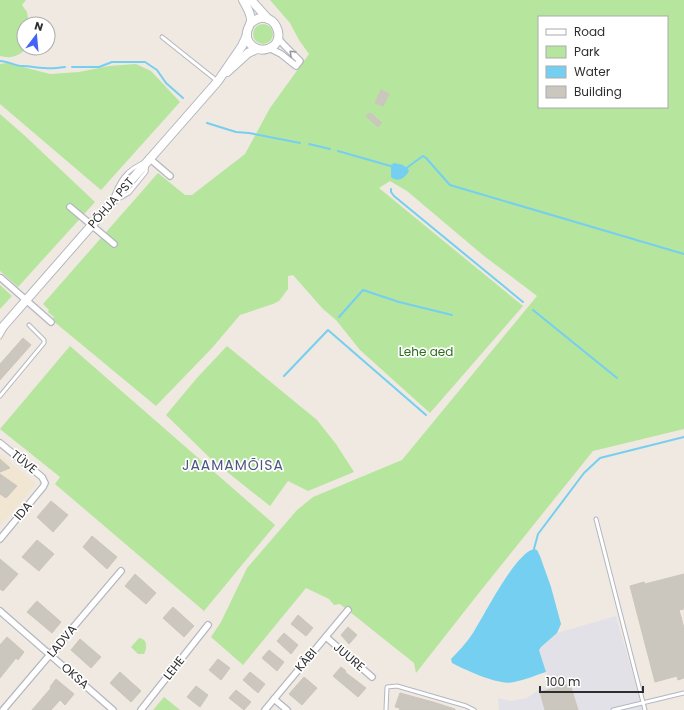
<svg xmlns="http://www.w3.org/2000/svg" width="684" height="710" font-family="Poppins,sans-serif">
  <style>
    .industrial { fill: #e3e1e8 }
    .education { fill: #f0e6d1 }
    .green { fill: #b6e59e; fill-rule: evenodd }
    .water { fill: #75cff0 }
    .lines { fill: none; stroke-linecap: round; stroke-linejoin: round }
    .stream { stroke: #75cff0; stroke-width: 2 }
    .building { fill: #cbc7bf; stroke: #cbc5ba }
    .lane-casing { stroke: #b4b7c1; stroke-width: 5 }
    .street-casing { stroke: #b4b7c1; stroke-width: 8 }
    .secondary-casing { stroke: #b4b7c1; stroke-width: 10 }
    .lane { stroke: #fff; stroke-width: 3 }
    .street { stroke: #fff; stroke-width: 5.5 }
    .secondary { stroke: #fff; stroke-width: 8 }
    .oneway { stroke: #969696 }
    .labels { text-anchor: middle; stroke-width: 3.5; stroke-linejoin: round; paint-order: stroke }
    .street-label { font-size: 12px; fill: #2e2e2e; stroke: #fff }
    .park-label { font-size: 12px; fill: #2c6e1b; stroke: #fff }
    .quarter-label { font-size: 14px; letter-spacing: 1px; fill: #4d5680; stroke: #fff }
  </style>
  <rect width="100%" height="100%" fill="#efe9e1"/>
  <path class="industrial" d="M616,616L643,710H499L498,698L511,701L527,698L543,687L549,685L546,672L539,650L541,647L557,633Z"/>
  <path class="education" d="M0,454L36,484L0,526Z"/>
  <g class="green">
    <path d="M0,0H26L22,5L27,12L29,24H24V48H27C19,56 11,59 0,56Z"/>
    <path d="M270,0H684V429L593,451L482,589L416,673L414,663L340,604L334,605L329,599L306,588L243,665L211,637L221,622L247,568L297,510L313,497L402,460L537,296L484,256L407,191L390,181L379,188L523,306L430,413L360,350L336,320L323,309L293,275L288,276V289L279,301L273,304L240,315L212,348L156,406L52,320L54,317L48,312L49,310L43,304L158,173L185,195H192L245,154L270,108L309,54L299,40L290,23ZM539,17H667V107H539Z"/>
    <circle cx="263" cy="34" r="10"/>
    <path d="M7,63L50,74L79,72L109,66L136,64L151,71L180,102L101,190L0,104V64Z"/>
    <path d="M0,114L24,135L95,202L18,287L0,271Z"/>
    <path d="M0,285L12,296L0,309Z"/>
    <path d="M70,346L275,525L204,611L55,484L60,477L0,429Z"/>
    <path d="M227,346L317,420L336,444L354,472L308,491L288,481L270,506L212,460L166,415L196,379Z"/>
    <path d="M139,638C148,639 147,648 144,654H138L131,647Z"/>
    <path d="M164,697L180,710H153Z"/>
  </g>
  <g class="water">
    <path d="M394,163L403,165L408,169L409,171C405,178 398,183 391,177V165Z"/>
    <path d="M534,549L537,550L540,556L551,587L561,624L557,633L541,647L539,650L546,672C536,675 525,680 514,682C499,686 466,670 452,663L451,659C459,651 467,642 473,633C484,616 515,553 534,549Z"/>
  </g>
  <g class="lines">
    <g class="stream">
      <path d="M0,61C8,61 15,66 22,66C30,66 37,68 45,68C51,69 58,68 65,67"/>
      <path d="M72,67H99L112,62H145L157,70L166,83L183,98"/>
      <path d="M207,123L236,132L249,133L300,143"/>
      <path d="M309,144L330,149"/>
      <path d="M338,151L394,167"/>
      <path d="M405,169L423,156L426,158L450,185L684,254"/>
      <path d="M391,189V192L394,196L523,302"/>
      <path d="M533,310L617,378"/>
      <path d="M339,317L363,290L399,302L452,315"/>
      <path d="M284,376L328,330L426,415"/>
      <path d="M534,549L538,534L584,473L600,458L684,437"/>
    </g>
  </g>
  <g class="building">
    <path d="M381,90L389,94L383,106L375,103Z"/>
    <path d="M370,113L382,123L378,127L366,116Z"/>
    <path d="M23,338L31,345L0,380V364Z"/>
    <path d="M0,459L10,468L0,472Z"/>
    <path d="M0,474L17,486L6,498L0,494Z"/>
    <path d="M51,501L68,515L53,532L37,517Z"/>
    <path d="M92,536L117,557L107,569L83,547Z"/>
    <path d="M37,540L54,554L39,571L22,557Z"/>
    <path d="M0,559L18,574L3,591L0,589Z"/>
    <path d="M135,574L156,593L146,604L125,586Z"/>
    <path d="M684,574V609L679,610L684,628V678L678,680L677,676L655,682L630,586L644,582L645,584Z"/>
    <path d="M37,601L61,622L52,633L27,612Z"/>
    <path d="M173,607L194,626L184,637L163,618Z"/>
    <path d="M298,615L313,628L306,636L291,624Z"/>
    <path d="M348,627L357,635L349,644L341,635Z"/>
    <path d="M284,633L298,645L291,654L277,641Z"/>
    <path d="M7,637L24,652L18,660L16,658L0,678V645Z"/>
    <path d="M80,639L101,657L91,668L71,650Z"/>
    <path d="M269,650L284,662L277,671L262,658Z"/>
    <path d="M218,659L230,668L221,680L209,670Z"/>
    <path d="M341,667L346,671L345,672L366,688L358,697L333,676Z"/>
    <path d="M120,672L141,691L131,702L110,683Z"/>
    <path d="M250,672L265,684L258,693L243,680Z"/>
    <path d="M304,677L317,688L302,705L289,694Z"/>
    <path d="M56,679L74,694L65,705L60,700L51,710H32L51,688L50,687Z"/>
    <path d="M570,684L578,710H545L540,692Z"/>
    <path d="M196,686L208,695L200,707L187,697Z"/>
    <path d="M236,690L251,702L244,710L229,698Z"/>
    <path d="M400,693L433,702L455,709V710H399L400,708L395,707Z"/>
  </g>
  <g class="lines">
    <defs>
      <g id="lane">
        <path d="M162,37L216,80"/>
        <path d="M147,161L146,172L129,193L111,203C119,181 125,170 147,161Z"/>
        <path d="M0,337L5,328"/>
        <path d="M0,396L44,343V340L29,325"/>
        <path d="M596,519L645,710"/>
        <path d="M386,710L387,687L397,686L466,706L474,710"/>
        <path d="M613,710L684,693"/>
      </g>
      <g id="street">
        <path d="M269,48L281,54L296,66L300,61L284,45L278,38"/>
        <path d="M149,158L170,176"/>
        <path d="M70,207L114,244"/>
        <path d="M1,278L51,322"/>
        <path d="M0,443L42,477L45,483L43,487L0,539"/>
        <path d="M0,611L113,710"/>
        <path d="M326,637L372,677"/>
        <path d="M274,699L287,710"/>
        <path d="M3,710L121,571"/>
        <path d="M141,710L208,625"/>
        <path d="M265,710L348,610"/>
      </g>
      <g id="secondary">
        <path d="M243,0C246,6 251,13 251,20C251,24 248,27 247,32C245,43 256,52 267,49C291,43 273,4 251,23"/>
        <path d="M251,0L268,19"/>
        <path d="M227,72L248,53L257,49"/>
        <path d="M0,330L218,81L242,46L247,35"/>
      </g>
    </defs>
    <use href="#lane" class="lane-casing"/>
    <use href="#street" class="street-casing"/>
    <use href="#secondary" class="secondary-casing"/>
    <use href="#lane" class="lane"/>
    <use href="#street" class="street"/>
    <use href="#secondary" class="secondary"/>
  </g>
  <defs><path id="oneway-chevron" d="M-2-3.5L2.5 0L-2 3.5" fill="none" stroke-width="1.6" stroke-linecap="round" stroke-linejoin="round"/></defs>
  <use class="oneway" href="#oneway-chevron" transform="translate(292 53) rotate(-135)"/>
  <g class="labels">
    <g class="street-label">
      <text transform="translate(111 203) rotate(-49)" y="4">PÕHJA PST</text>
      <text transform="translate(24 462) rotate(39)" y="4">TÜVE</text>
      <text transform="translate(23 511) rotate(-50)" y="4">IDA</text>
      <text transform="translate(62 641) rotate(-50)" y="4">LADVA</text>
      <text transform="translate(349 657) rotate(40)" y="4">JUURE</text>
      <text transform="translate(306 660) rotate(-50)" y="4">KÄBI</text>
      <text transform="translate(174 668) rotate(-52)" y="4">LEHE</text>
      <text transform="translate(75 676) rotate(41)" y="4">OKSA</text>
    </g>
    <g class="park-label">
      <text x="426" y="356">Lehe aed</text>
    </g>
    <g class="quarter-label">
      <text x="233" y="470">JAAMAMÕISA</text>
    </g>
  </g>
  <rect x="538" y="16" width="130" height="92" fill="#ffffff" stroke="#ababab"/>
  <rect x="546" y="29" width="20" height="6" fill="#ffffff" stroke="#ababab"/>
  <text x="574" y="36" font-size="12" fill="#2e2e2e">Road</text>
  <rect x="546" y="46" width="20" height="12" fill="#b6e59e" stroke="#ababab"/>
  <text x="574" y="56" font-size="12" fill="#2e2e2e">Park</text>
  <rect x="546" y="66" width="20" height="12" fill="#75cff0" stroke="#ababab"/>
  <text x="574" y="76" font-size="12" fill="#2e2e2e">Water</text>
  <rect x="546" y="86" width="20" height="12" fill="#cbc7bf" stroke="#ababab"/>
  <text x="574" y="96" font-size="12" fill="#2e2e2e">Building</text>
  <g transform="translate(36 36) rotate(16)"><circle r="19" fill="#ffffff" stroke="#ababab"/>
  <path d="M0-3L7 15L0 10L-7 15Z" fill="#4264fb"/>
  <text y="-6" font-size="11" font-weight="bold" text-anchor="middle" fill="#2e2e2e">N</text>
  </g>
  <path d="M540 686v6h103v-6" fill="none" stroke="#2e2e2e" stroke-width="2"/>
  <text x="546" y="686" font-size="12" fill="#2e2e2e" stroke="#ffffff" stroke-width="3" paint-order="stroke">100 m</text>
</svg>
